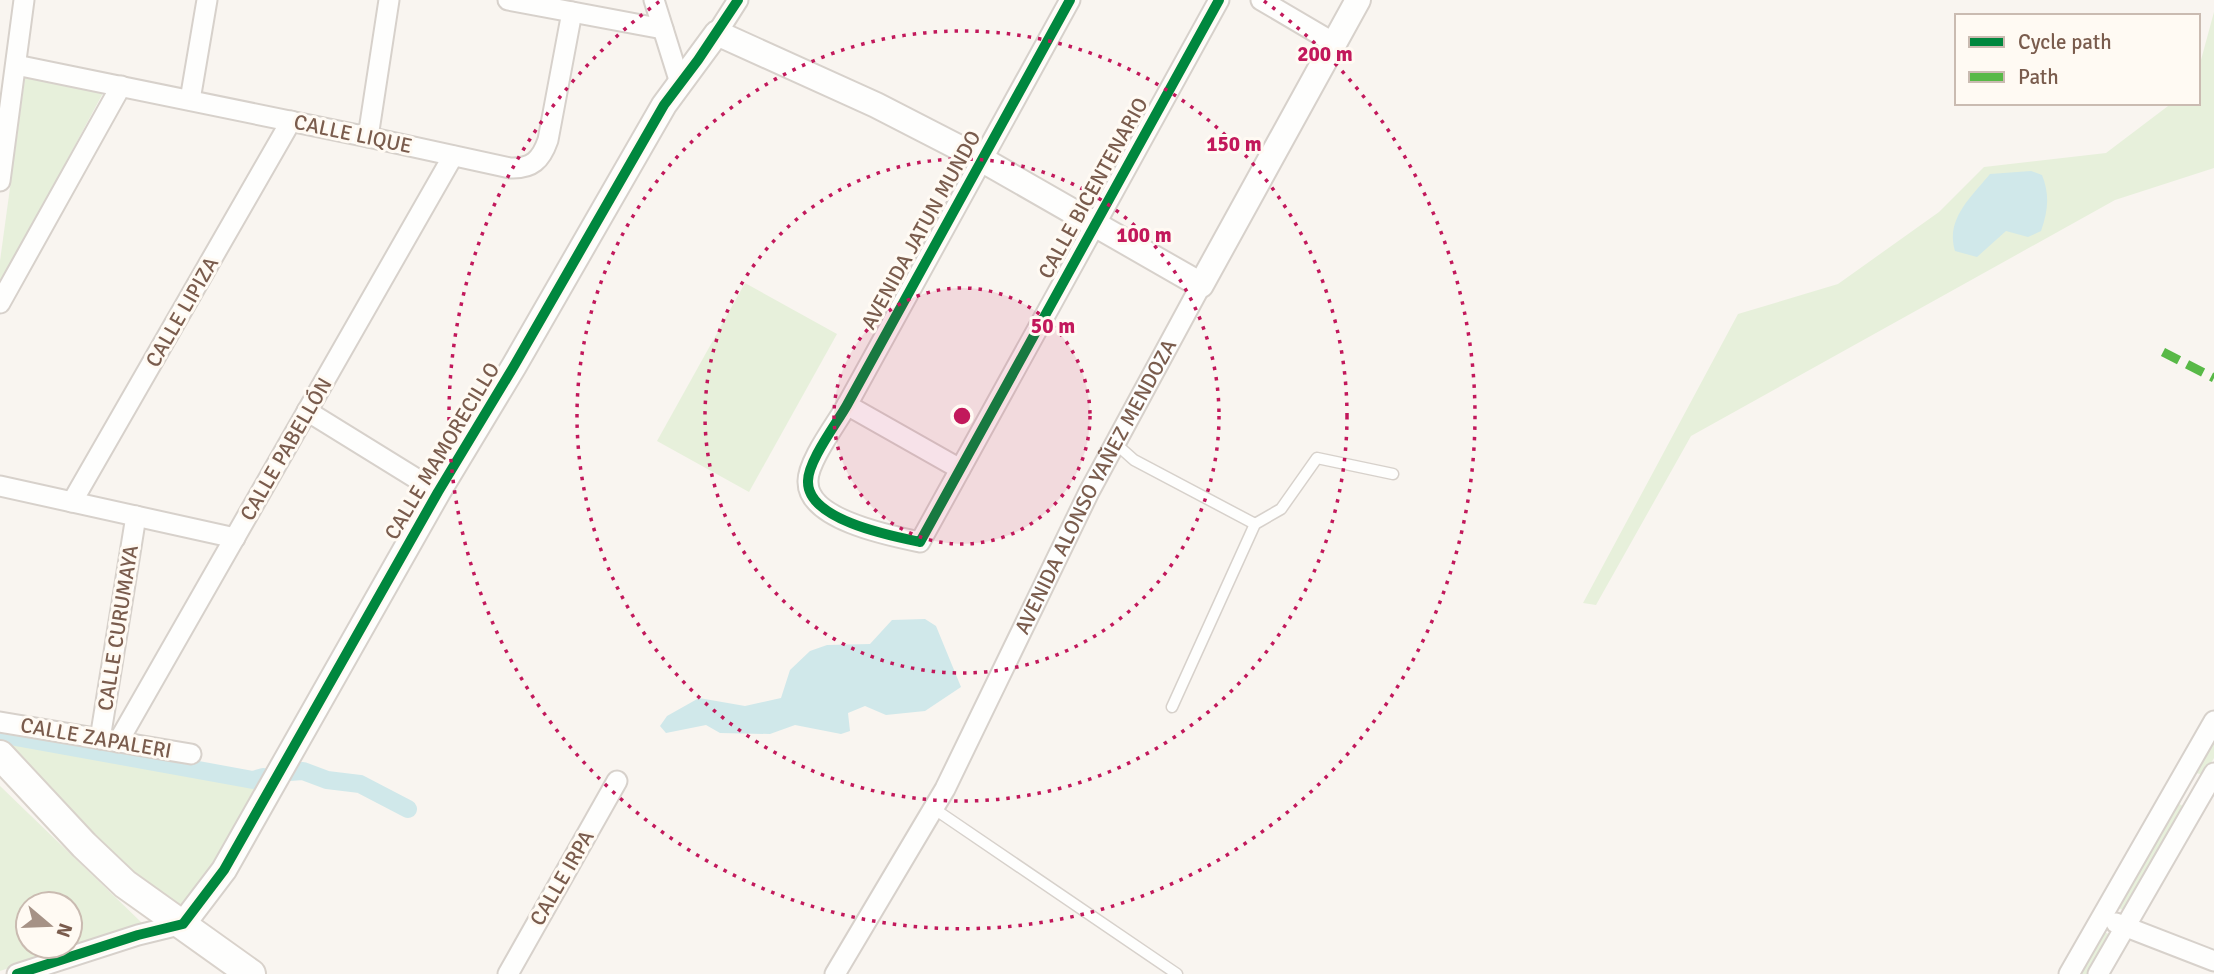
<svg xmlns="http://www.w3.org/2000/svg" width="2214" height="974" font-family="Signika,sans-serif">
  <style>
    .green { fill: #e7f0db; fill-rule: evenodd }
    .water { fill: #d0e8ea }
    .lines { fill: none; stroke-linecap: round; stroke-linejoin: round }
    .canal { stroke: #d0e8ea; stroke-width: 18 }
    .service-casing { stroke: #d7d1cb; stroke-width: 13 }
    .minor-casing { stroke: #d7d1cb; stroke-width: 23 }
    .tertiary-casing { stroke: #d7d1cb; stroke-width: 28 }
    .secondary-casing { stroke: #d9d2cb; stroke-width: 32 }
    .service { stroke: #fefefd; stroke-width: 10 }
    .minor { stroke: #fefefd; stroke-width: 19 }
    .tertiary { stroke: #fefefd; stroke-width: 24 }
    .secondary { stroke: #fefefd; stroke-width: 28 }
    .quiet { stroke: #58b947; stroke-width: 9; stroke-dasharray: 18 9; stroke-linecap: butt }
    .cycleway-casing { stroke: #fffaf3; stroke-width: 15 }
    .cycleway { stroke: #00873e; stroke-width: 10 }
    .ring { fill: none; stroke: #c2185b; stroke-width: 3.5; stroke-dasharray: 3.5 7 }
    .labels { text-anchor: middle; stroke-width: 6; stroke-linejoin: round; paint-order: stroke }
    .street-label { font-size: 21px; fill: #7a5c4d; stroke: #fffaf3 }
    .centre { fill: #c2185b; stroke: #fffaf3; stroke-width: 3.5 }
    .ring-label { font-size: 21px; text-anchor: middle; font-weight: bold; fill: #c2185b; stroke: #fffaf3; stroke-width: 6; stroke-linejoin: round; paint-order: stroke }
  </style>
  <rect width="100%" height="100%" fill="#f9f5f0"/>
  <g class="green">
    <path d="M2214,12V168L2115,200L1691,436L1596,605L1583,603L1738,314L1838,284L1939,212L1984,167L2106,153L2172,103H2198V71Z"/>
    <path d="M25,78L103,93L0,285V261Z"/>
    <path d="M745,283L837,334L749,492L657,441Z"/>
    <path d="M2214,733V758L2204,775L2192,772Z"/>
    <path d="M0,736L129,759L262,788L185,909L115,862L0,742Z"/>
    <path d="M0,786L142,923L0,971ZM28,904H70V946H28Z"/>
    <path d="M2177,803L2187,808L2126,912L2117,907Z"/>
    <path d="M2103,931L2112,936L2090,974H2078Z"/>
  </g>
  <g class="water">
    <path d="M2031,171L2042,175C2050,195 2048,211 2041,231L2028,237L2006,231L1977,257L1955,251C1945,219 1972,196 1990,174Z"/>
    <path d="M925,619L936,626L961,687L925,711L886,715L865,706L848,713L850,731L841,734L795,725L770,734L720,733L706,725L666,733L660,726L667,716L699,698L745,706L781,698L790,670L810,651L827,645L870,644L892,620Z"/>
  </g>
  <g class="lines">
    <g class="canal">
      <path d="M0,734L253,780L263,777"/>
      <path d="M289,772L303,771L327,780L360,784L408,809"/>
    </g>
    <defs>
      <g id="service">
        <path d="M1116,444L1134,460L1255,524"/>
        <path d="M1172,707L1255,524L1281,509L1317,458L1393,474"/>
        <path d="M933,808L1177,974"/>
      </g>
      <g id="minor">
        <path d="M508,0L663,29"/>
        <path d="M654,0L680,83"/>
        <path d="M1070,0L847,405C837,423 807,462 808,482C808,520 891,536 920,542L1219,0"/>
        <path d="M1261,0L1334,43"/>
        <path d="M717,33L738,0"/>
        <path d="M16,65L368,137L510,168C532,169 541,160 548,140L572,12"/>
        <path d="M190,100L207,0"/>
        <path d="M368,137L389,0"/>
        <path d="M0,181L24,0"/>
        <path d="M0,303L121,86"/>
        <path d="M847,405L960,469"/>
        <path d="M307,411L438,492"/>
        <path d="M0,486L235,538"/>
        <path d="M72,502L291,121"/>
        <path d="M0,722L191,754"/>
        <path d="M100,739L136,516"/>
        <path d="M118,742L453,156"/>
        <path d="M2116,923L2214,961"/>
        <path d="M17,974L138,935L183,924"/>
        <path d="M508,974L617,781"/>
        <path id="s1" d="M835,974L945,789L1089,492L1201,285"/>
        <path d="M2069,974L2214,721"/>
        <path d="M2098,974L2214,773"/>
      </g>
      <path id="tertiary" d="M183,924L224,870L438,492L514,366L664,105L717,33L876,105L981,159L1201,285L1358,0"/>
      <path id="secondary" d="M0,755L84,845L125,884L251,974"/>
    </defs>
    <use href="#service" class="service-casing"/>
    <use href="#minor" class="minor-casing"/>
    <use href="#tertiary" class="tertiary-casing"/>
    <use href="#secondary" class="secondary-casing"/>
    <use href="#service" class="service"/>
    <use href="#minor" class="minor"/>
    <use href="#tertiary" class="tertiary"/>
    <use href="#secondary" class="secondary"/>
    <path class="quiet" d="M2163,352L2214,378"/>
    <defs>
      <g id="cycleway">
        <path d="M1070,0L847,405C837,423 807,462 808,482C808,520 891,536 920,542L1219,0"/>
        <path d="M17,974L138,935L183,924L224,870L438,492L514,366L664,105L698,60L738,0"/>
      </g>
    </defs>
    <use href="#cycleway" class="cycleway-casing"/>
    <use href="#cycleway" class="cycleway"/>
  </g>
  <circle cx="962" cy="416" r="128" fill="#c2185b" fill-opacity=".12"/>
  <g class="ring">
    <circle cx="962" cy="416" r="128"/>
    <circle cx="962" cy="416" r="257"/>
    <circle cx="962" cy="416" r="385"/>
    <path d="M1264 1A513 513 0 1 1 660 1"/>
  </g>
  <g class="labels">
    <g class="street-label">
      <text transform="translate(353 134) rotate(12)" y="7">CALLE LIQUE</text>
      <text transform="translate(1093 188) rotate(-61)" y="7">CALLE BICENTENARIO</text>
      <text transform="translate(921 230) rotate(-61)" y="7">AVENIDA JATUN MUNDO</text>
      <text transform="translate(182 312) rotate(-60)" y="7">CALLE LIPIZA</text>
      <text transform="translate(286 449) rotate(-60)" y="7">CALLE PABELLÓN</text>
      <text transform="translate(442 451) rotate(-59)" y="7">CALLE MAMORECILLO</text>
      <text dy="7" stroke="none"><textPath href="#s1" startOffset="553">AVENIDA ALONSO YAÑEZ MENDOZA</textPath></text>
      <text transform="translate(118 628) rotate(-81)" y="7">CALLE CURUMAYA</text>
      <text transform="translate(96 738) rotate(10)" y="7">CALLE ZAPALERI</text>
      <text transform="translate(562 878) rotate(-60)" y="7">CALLE IRPA</text>
    </g>
  </g>
  <circle cx="962" cy="416" r="10" class="centre"/>
  <g class="ring-label">
    <text x="1325" y="61">200 m</text>
    <text x="1234" y="151">150 m</text>
    <text x="1144" y="242">100 m</text>
    <text x="1053" y="333">50 m</text>
  </g>
  <rect x="1955" y="14" width="245" height="91" fill="#fffaf3" stroke="#cabbb1" stroke-width="2"/>
  <rect x="1969" y="37" width="35" height="10" fill="#00873e" stroke="#cabbb1" stroke-width="2"/>
  <text x="2018" y="49" font-size="21" fill="#7a5c4d">Cycle path</text>
  <rect x="1969" y="72" width="35" height="10" fill="#58b947" stroke="#cabbb1" stroke-width="2"/>
  <text x="2018" y="84" font-size="21" fill="#7a5c4d">Path</text>
  <g transform="translate(49 925) rotate(109)"><circle r="33" fill="#fffaf3" stroke="#cabbb1" stroke-width="2"/>
  <path d="M0-5L12 26L0 18L-12 26Z" fill="#a69286"/>
  <text y="-10" font-size="19" font-weight="bold" text-anchor="middle" fill="#7a5c4d">N</text>
  </g>
</svg>
